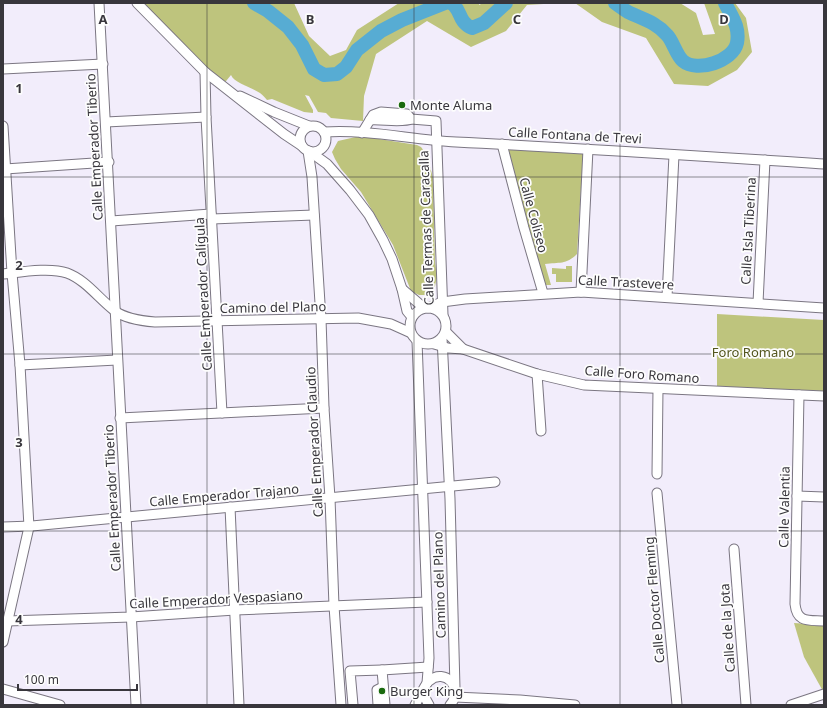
<svg xmlns="http://www.w3.org/2000/svg" width="827" height="708" font-family="'Noto Sans',sans-serif">
  <style>
    .green { fill: #bec47d }
    .lines { fill: none; stroke-linecap: round; stroke-linejoin: round }
    .river { stroke: #57acd3; stroke-width: 14 }
    .minor-casing { stroke: #7b7682; stroke-width: 11 }
    .minor { stroke: #fff; stroke-width: 9 }
    .grid { fill: none; stroke: #38363c; stroke-width: 1; stroke-opacity: 0.55 }
    .poi-dot { fill: #1a6a0d; stroke: #fdfdfd; stroke-width: 1.5 }
    .labels { text-anchor: middle; stroke-width: 3.5; stroke-linejoin: round; paint-order: stroke }
    .poi-label { font-size: 13px; fill: #38363c; stroke: #fdfdfd; text-anchor: start }
    .street-label { font-size: 13px; fill: #38363c; stroke: #fdfdfd }
    .park-label { font-size: 13px; fill: #53561e; stroke: #fdfdfd }
    .grid-label { font-size: 13px; text-anchor: middle; font-weight: bold; fill: #38363c; stroke: #fdfdfd; stroke-width: 3.5; stroke-linejoin: round; paint-order: stroke }
  </style>
  <rect width="100%" height="100%" fill="#f2edfb"/>
  <g class="green">
    <path d="M137,3H294L309,36L330,56L346,50L357,30L399,3H479V5L483,3H560L527,5L506,31L471,47L427,21L376,54L364,96L363,121L331,118L326,113L318,112L309,96L305,95L313,110V113L304,112L272,99L267,100C265,98 263,95 260,93C253,88 234,83 231,75L222,86Z"/>
    <path d="M575,3H680L696,13L703,35L715,34L704,3H735L746,18L752,52L737,70L708,86L674,84L646,38L602,22Z"/>
    <path d="M360,136L417,145L421,147L427,155L433,178L435,262L437,276L435,286L431,292L426,295H419L411,291L393,245L361,192L341,169L335,159L332,152L338,141Z"/>
    <path d="M504,149L583,154L577,254C566,265 559,262 545,264L551,285H542Z"/>
    <path d="M566,266H572V282H556V274H552V268L566,269Z"/>
    <path d="M717,314L824,320V391L717,387Z"/>
    <path d="M794,623L824,625V693L804,657Z"/>
  </g>
  <g class="lines">
    <g class="river">
      <path d="M254,3L268,11L288,27L302,45L314,69L324,75L337,74L346,67L357,50L381,31L402,20L445,3"/>
      <path d="M451,3C462,9 457,21 472,28L484,23L506,3"/>
      <path d="M615,3C619,6 623,9 628,12C642,19 656,22 667,35C673,41 676,55 683,61C697,73 733,61 737,43C740,27 732,17 725,3"/>
    </g>
    <defs>
      <g id="minor">
        <path d="M99,3L136,705"/>
        <path d="M137,3L205,72L284,134L302,146"/>
        <path d="M3,69L103,64"/>
        <path d="M205,72L206,117L222,413"/>
        <path d="M240,96L274,112L309,126"/>
        <path d="M370,120C381,119 403,123 411,119"/>
        <path d="M106,122L206,117"/>
        <path d="M3,126L12,273L20,365L29,527L3,642"/>
        <circle cx="313" cy="139" r="13"/>
        <path d="M324,132C368,129 412,140 456,142C579,148 701,156 824,164"/>
        <path d="M362,133L373,115L381,112L407,114L411,119L436,121L443,315"/>
        <path d="M502,144L524,228L543,293"/>
        <path d="M308,151L312,177L321,319L324,408L330,498L334,606L341,705"/>
        <path d="M309,151L327,164L350,190L369,215L383,240L392,259L402,289L407,311L412,317"/>
        <path d="M5,169L109,162"/>
        <path d="M212,219L314,215"/>
        <path d="M111,221L211,214"/>
        <path d="M3,274C21,272 50,267 67,273C86,280 99,299 115,311C126,319 142,321 155,322L358,318L391,324L411,333"/>
        <path d="M402,289L424,308"/>
        <path d="M581,292L588,149"/>
        <path d="M667,297L674,155"/>
        <path d="M758,303L765,160"/>
        <circle cx="428" cy="326" r="18"/>
        <path d="M428,308L442,302L465,299L581,292L824,308"/>
        <path d="M446,332L463,349"/>
        <path d="M442,338L450,499L455,688"/>
        <path d="M417,341L429,658L427,683"/>
        <path d="M434,344L448,348L463,349L537,374L584,385L824,396"/>
        <path d="M20,365L117,360"/>
        <path d="M537,374L541,431"/>
        <path d="M799,395L795,604C797,623 808,620 824,621"/>
        <path d="M120,418L324,408"/>
        <path d="M657,474L658,389"/>
        <path d="M657,493L677,705"/>
        <path d="M797,496L824,497"/>
        <path d="M230,507L239,705"/>
        <path d="M3,527L32,526L495,482"/>
        <path d="M734,549L746,705"/>
        <path d="M7,621L131,617L235,610L427,602"/>
        <path d="M3,689L60,705"/>
        <path d="M423,691L424,696L429,705"/>
        <path d="M455,697L520,700L575,705"/>
        <path d="M353,705L350,671L382,670"/>
        <path d="M378,705L377,690L383,687"/>
        <path d="M385,705L382,670L428,667"/>
        <path d="M415,705C419,699 424,685 429,681C445,667 465,689 450,705"/>
        <path d="M791,705L824,694"/>
      </g>
    </defs>
    <use href="#minor" class="minor-casing"/>
    <use href="#minor" class="minor"/>
  </g>
  <path class="grid" d="M207,3V705M414,3V705M620,3V705M3,177H824M3,354H824M3,531H824"/>
  <g class="poi-dot">
    <circle cx="402" cy="105" r="4"/>
    <circle cx="382" cy="691" r="4"/>
  </g>
  <g class="labels">
    <g class="poi-label">
      <text x="410" y="110">Monte Aluma</text>
      <text x="390" y="696">Burger King</text>
    </g>
    <g class="street-label">
      <text transform="translate(575 135) rotate(3)" y="5">Calle Fontana de Trevi</text>
      <text transform="translate(94 147) rotate(-93)" y="5">Calle Emperador Tiberio</text>
      <text transform="translate(534 215) rotate(75)" y="5">Calle Coliseo</text>
      <text transform="translate(426 228) rotate(-92)" y="5">Calle Termas de Caracalla</text>
      <text transform="translate(748 231) rotate(-87)" y="5">Calle Isla Tiberina</text>
      <text transform="translate(626 282) rotate(3)" y="5">Calle Trastevere</text>
      <text transform="translate(203 294) rotate(-93)" y="5">Calle Emperador Calígula</text>
      <text transform="translate(273 307) rotate(-1)" y="5">Camino del Plano</text>
      <text transform="translate(642 374) rotate(4)" y="5">Calle Foro Romano</text>
      <text transform="translate(314 442) rotate(-93)" y="5">Calle Emperador Claudio</text>
      <text transform="translate(224 495) rotate(-5)" y="5">Calle Emperador Trajano</text>
      <text transform="translate(112 498) rotate(-93)" y="5">Calle Emperador Tiberio</text>
      <text transform="translate(784 507) rotate(-89)" y="5">Calle Valentia</text>
      <text transform="translate(439 585) rotate(-92)" y="5">Camino del Plano</text>
      <text transform="translate(216 599) rotate(-3)" y="5">Calle Emperador Vespasiano</text>
      <text transform="translate(654 600) rotate(-95)" y="5">Calle Doctor Fleming</text>
      <text transform="translate(727 628) rotate(-94)" y="5">Calle de la Jota</text>
    </g>
    <g class="park-label">
      <text x="753" y="357">Foro Romano</text>
    </g>
  </g>
  <g class="grid-label">
    <text x="103" y="24">A</text>
    <text x="310" y="24">B</text>
    <text x="517" y="24">C</text>
    <text x="724" y="24">D</text>
    <text x="19" y="93">1</text>
    <text x="19" y="270">2</text>
    <text x="19" y="447">3</text>
    <text x="19" y="624">4</text>
  </g>
  <rect width="827" height="708" fill="none" stroke="#38363c" stroke-width="8"/>
  <path d="M18 684v6h119v-6" fill="none" stroke="#38363c" stroke-width="2"/>
  <text x="24" y="684" font-size="12" fill="#38363c" stroke="#fdfdfd" stroke-width="3" paint-order="stroke">100 m</text>
</svg>
